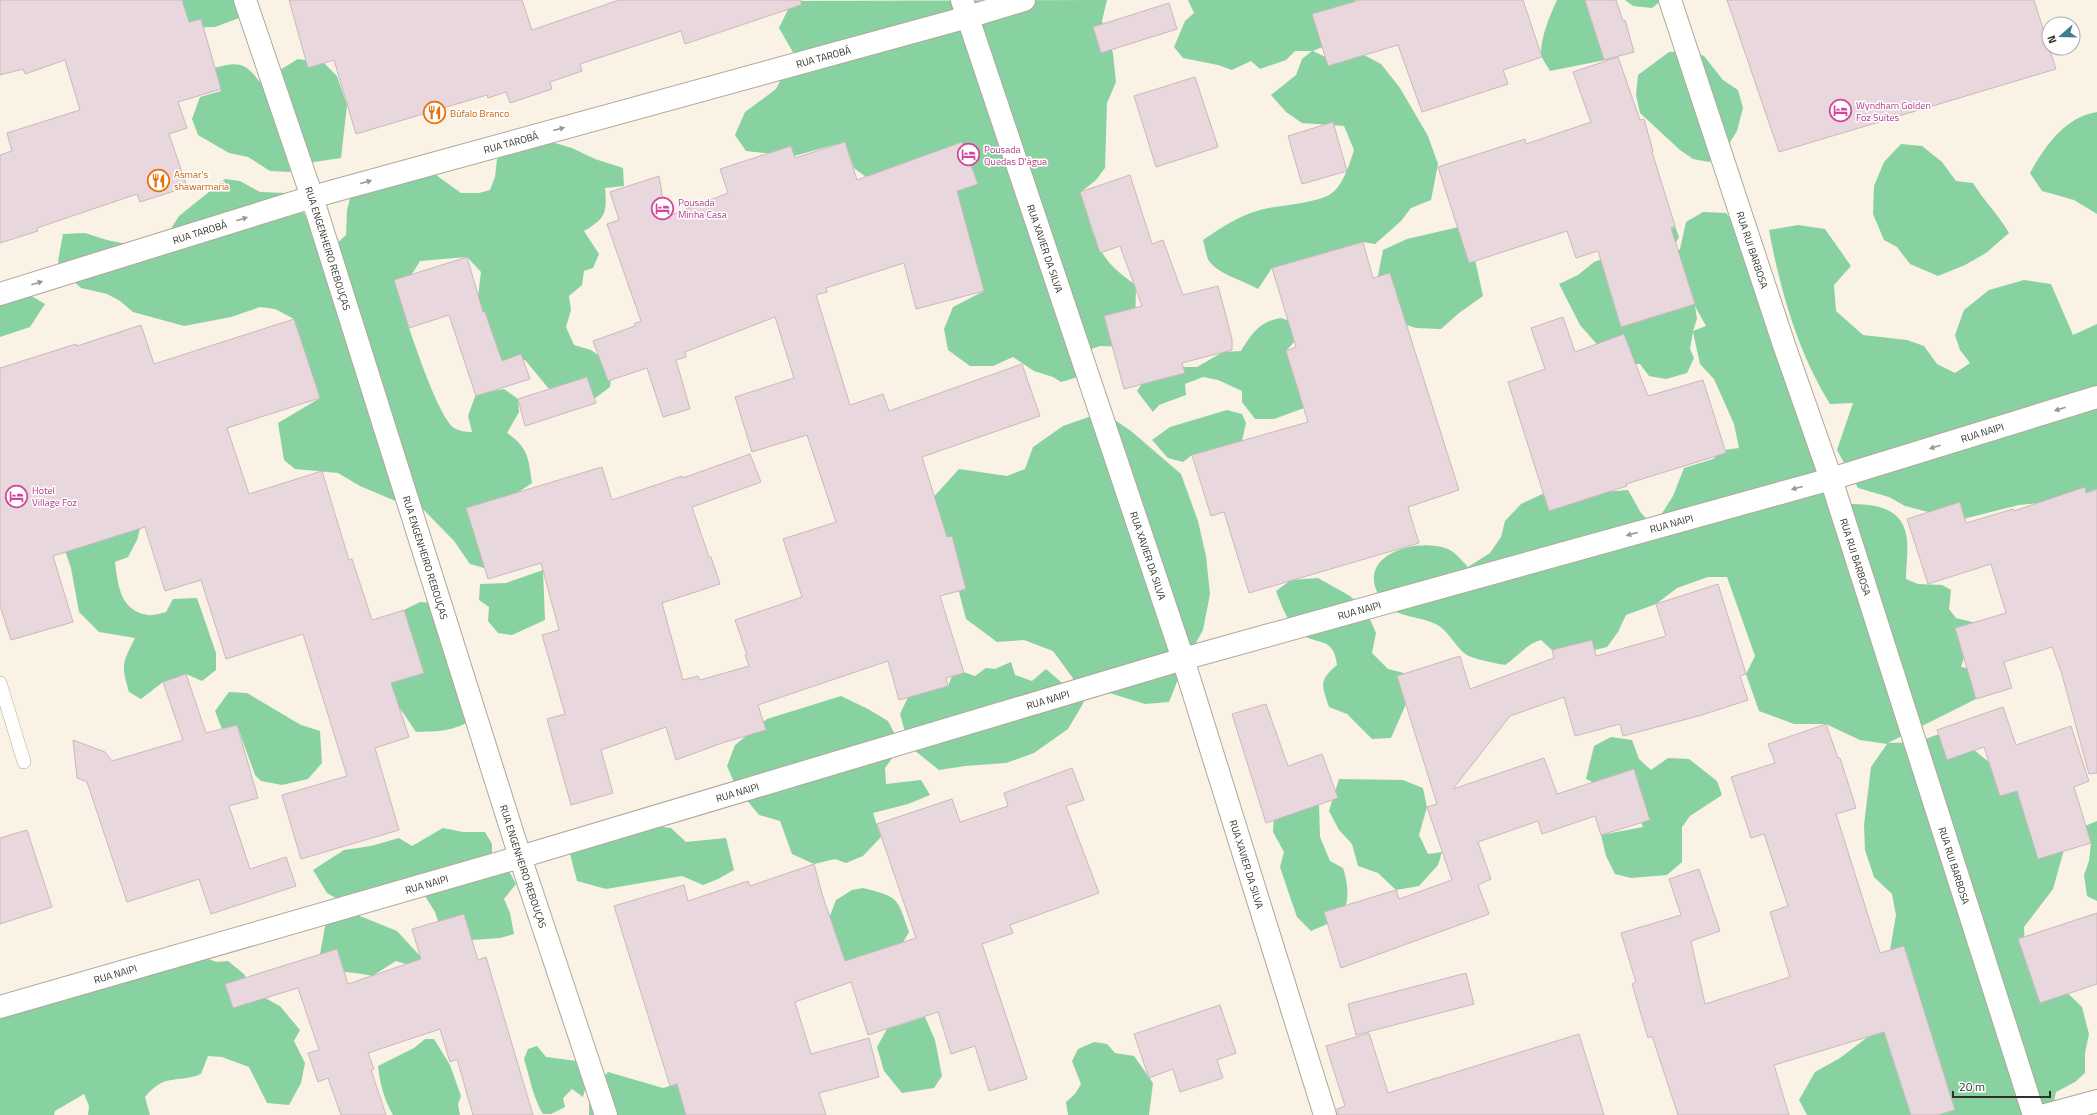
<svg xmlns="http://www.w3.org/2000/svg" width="2097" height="1115" font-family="'Titillium Web',sans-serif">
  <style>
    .forest { fill: #88d2a2; fill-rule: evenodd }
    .building { fill: #e8d7dc; stroke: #c9b8bd }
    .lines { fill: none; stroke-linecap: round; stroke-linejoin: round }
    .lane-casing { stroke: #afa79a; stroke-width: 14 }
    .street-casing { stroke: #afa79a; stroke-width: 24 }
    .lane { stroke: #fff; stroke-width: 13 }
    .street { stroke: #fff; stroke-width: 22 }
    .oneway { fill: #999894 }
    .labels { text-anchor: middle; stroke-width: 3; stroke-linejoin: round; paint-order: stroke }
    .street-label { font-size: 10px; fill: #33302a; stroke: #fff }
    .hotel-label { font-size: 10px; fill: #b23c85; stroke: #fff; text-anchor: start }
    .food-label { font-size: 10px; fill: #c56008; stroke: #fff; text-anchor: start }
  </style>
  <rect width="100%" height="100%" fill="#faf2e5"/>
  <g class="forest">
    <path d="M151,0H239V18L215,27L178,28Z"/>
    <path d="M1107,0L1102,21L1113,53L1116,82L1107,103L1105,168L1096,180L1081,192C1095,238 1094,257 1136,285L1135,331L1123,347L1100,346L1083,352L1078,377L1061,382L1053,377L1034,371L1013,357L993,366H970L948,350L944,329L953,307L984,291L968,232L953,228L941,197L978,184L962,142L866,177L854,168L845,142L794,156L746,151L735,135L745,112L776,89L794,54L779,28L792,1Z"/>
    <path d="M1188,0H1356L1327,45L1313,51L1338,63L1364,55L1381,64L1400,88L1428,136L1438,164L1431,200L1411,208L1401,221L1375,244L1363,242L1272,268L1258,289C1244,281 1218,274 1209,261C1206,256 1205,246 1203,240C1221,228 1238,216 1260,210C1278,205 1317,204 1332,193C1343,185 1350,163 1354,150L1344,126L1302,123L1286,112L1271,95L1296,75L1302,59L1312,51H1295L1286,60L1260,69L1251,61L1232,70L1218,65L1183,58L1174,47L1185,21L1194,13Z"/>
    <path d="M1557,0H1585L1592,23L1600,27L1610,59L1550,71C1548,67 1544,62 1542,57C1538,43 1551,13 1557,0Z"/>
    <path d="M1625,0H1662L1652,8L1633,6Z"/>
    <path d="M1691,51L1704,56L1723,80L1738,90L1743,108L1737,131L1724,152L1709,162L1693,159L1680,150L1640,113L1636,95L1638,75L1669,52Z"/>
    <path d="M298,59L324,63L337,76L347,105L341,158L314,162L289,172L270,171L248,157L229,153L198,135L192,119L200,97L221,91L214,68C238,62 244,61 260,82Z"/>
    <path d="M2097,112V214L2074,200L2042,191L2030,173C2045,146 2065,117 2097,112Z"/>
    <path d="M541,139L572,148L595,159L623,168L624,186L605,188C607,213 606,218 584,231L599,254L593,268L584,271L582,285L569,296L571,310L566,327L574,345L591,350L612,365L610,387L590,402L559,401L525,360L506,363L486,349L478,315L481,305L478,297L481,272L467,257L420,261L412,274L424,299L409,328C416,348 439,417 454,428C459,431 467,432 472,432L468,416L476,394L504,389L518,399L519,412L507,433C528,446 529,460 532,483L508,499L502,573L470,564L454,541L420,506L393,500L360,486L338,473L295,469L284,460L278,423L320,398L294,319L275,309L260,307L231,317L184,326L133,312L120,301L107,294L81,288L61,270L58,261L63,234L85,233L107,240L136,246L165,238L179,216L225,179L240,181L260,192L287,193L302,210L310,224L334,246L346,235L347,210L352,191L425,171L436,175L461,193H479L490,190L495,177L497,159L522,145Z"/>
    <path d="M1901,144L1922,146L1942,162L1956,181L1973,183C1984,201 1999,215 2009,233L1986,253L1965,265L1938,276L1910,264L1897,247L1884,240L1873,214L1874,186L1884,162Z"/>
    <path d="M1703,212L1726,213L1736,225L1848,504C1873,504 1900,506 1906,534C1909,546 1906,566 1906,579L1918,584L1942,585L1951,590L1949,609L1956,618L1976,623L1961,667L1976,670V699L1888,743L1917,742L1950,730L1990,763L2014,768L2065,846L2053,889L2024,927L2025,952L2082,1007L2089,1034L2085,1053V1073L2075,1082L2056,1092L2051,1115H1807L1799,1100L1815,1072L1840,1058L1869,1036L1904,946L1890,950L1896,915L1892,894L1874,877L1865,850L1864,825L1871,767L1887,744L1860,740L1826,724H1794L1759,711L1746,674L1755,656L1727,577H1708L1677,588L1656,604L1626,615L1618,632L1607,647L1575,655L1552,650L1541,640C1528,643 1517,657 1505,665C1495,663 1471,659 1464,653C1455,645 1449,633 1439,626C1424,616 1395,618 1384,603C1350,559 1410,537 1445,548C1454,550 1462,561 1468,567L1490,553L1501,537L1505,521L1521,504L1551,490L1604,492L1628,490L1641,513L1654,526L1673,496L1684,468L1713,459L1724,450L1739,448L1734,424L1714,379L1700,364L1693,332L1690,349L1694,358L1687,373L1666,379L1649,376L1640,364H1627L1602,350L1580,325L1559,284L1578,275L1594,262L1660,238L1675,226L1679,237L1669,255L1680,249L1686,222ZM1661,268L1687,293L1695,304L1621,327L1608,284ZM1695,306L1706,326L1693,331L1697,319Z"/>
    <path d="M1798,225L1825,229L1851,266L1834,285L1836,311L1863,335L1907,340L1924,346L1937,364L1955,373L1970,363L1960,350L1955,335L1964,310L1989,290L2024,280L2051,284L2073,335L2097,324V497L2019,505L1955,521L1928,512L1905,506L1889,497L1858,488L1837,450L1853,403L1830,404C1798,353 1780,290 1769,230Z"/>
    <path d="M1463,226L1473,250L1483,296L1459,313L1441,329L1416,328L1400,323L1376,286L1383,250L1407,239Z"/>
    <path d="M0,282L20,289L45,304L30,327L0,337Z"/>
    <path d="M1281,318L1295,323L1294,342L1286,351L1297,385L1329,399L1274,419H1255L1242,402V391L1218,380L1203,377L1185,384L1186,395L1159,405L1153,412L1137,391L1148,375L1162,367H1197L1223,352L1241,351C1251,334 1260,321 1281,318Z"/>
    <path d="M1227,410L1242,414L1246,423L1242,441L1192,455L1183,462L1168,458L1152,440L1170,427Z"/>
    <path d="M1103,412L1131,431L1181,474L1198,521L1206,556L1210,594L1203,630L1185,662L1169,702L1145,704L1103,691L1080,688L1053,651L1024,640L997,642L966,619L958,588L919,513L959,469L1007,476L1025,469L1033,447L1063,426Z"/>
    <path d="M143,518L137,540L128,557L115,562C118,585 120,611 148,615C153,616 161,613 166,612L173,599L197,598L216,653V670L202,681L186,674L163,682L141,699L129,692C121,664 122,664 135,638L99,632L79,612L71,568L62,542Z"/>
    <path d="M543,570L545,620L512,635L498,633L488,621L489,607L479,600L480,584L506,583Z"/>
    <path d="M1318,578L1350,596L1366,610L1376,633L1372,653L1388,669L1404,673L1406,704L1391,738L1372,739L1347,714L1329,707C1322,685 1318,681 1337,665C1333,632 1314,649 1296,629C1286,619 1281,604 1276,591L1291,580Z"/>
    <path d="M420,602L434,603L472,719C454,732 438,731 416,732L399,707L391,683L424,673L404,610Z"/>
    <path d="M1011,662L1015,675L1032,681L1046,669L1084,702L1068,729L1034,753L1006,763L965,766L939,770L909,746L900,714L908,697L948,686L955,669L975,676L986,668L995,669Z"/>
    <path d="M229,692L247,693L301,725L320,731L322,763L308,779L282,785L261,781L255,775L237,725L222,729L215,711Z"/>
    <path d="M841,696L868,709L888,721L901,746L885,768L886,784L921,780L930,795L908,804L873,813L881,837L863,856L846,863L835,859L814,864L792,854L780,821L759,815L736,787L727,766L735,745L767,719Z"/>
    <path d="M1611,737L1632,740L1639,759L1651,770L1668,758L1689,759L1717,781L1722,795L1690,816L1682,827V862L1667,875L1631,878L1615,874L1606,856L1601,835L1643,827L1633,801L1586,779L1594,746Z"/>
    <path d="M1339,779L1403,780L1423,788L1427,807L1419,835L1428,854L1442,852L1438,865L1419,886L1396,890L1378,873L1358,866L1352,844L1339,830L1329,811Z"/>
    <path d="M1307,802L1319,805L1320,837L1330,861L1343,868C1348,883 1352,907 1337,918C1330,924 1319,927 1311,931L1297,917L1288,891L1280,867L1284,852L1273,832L1274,811Z"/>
    <path d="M2097,821V901L2087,896L2084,875L2089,861L2091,843L2085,826Z"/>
    <path d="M657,826L671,828L686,842L726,838L734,870L718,879L703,885L682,876L606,889L577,881L570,854L586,841Z"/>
    <path d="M443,828L463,832H485L492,844V865L509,871L516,884L504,899L510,913L514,934L500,938L472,940L441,930L435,912L425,896L346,904L327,893L313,870L344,850L371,846L399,838L412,846Z"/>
    <path d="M863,888C899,897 897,897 909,932L897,953L841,969L829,945L830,916L836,900L852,890Z"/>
    <path d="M355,914L397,931L420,956V965L439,1025L430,1033L406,964L396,961L372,976C350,970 334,977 320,954L327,916Z"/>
    <path d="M205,958L217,962L228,961L244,974L252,987L265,998L280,1006L300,1030L294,1041L305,1063L301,1083L289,1105L267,1103L249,1067L222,1057L208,1056L201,1074C176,1084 166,1072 145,1097L150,1115H88L89,1106L84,1094L55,1111L54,1115H0V1009Z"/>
    <path d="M925,1017L935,1040L942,1076L934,1088L902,1093L884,1071L877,1047L887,1029Z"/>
    <path d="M425,1039H434L450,1065L461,1096L458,1104L460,1115H393C384,1099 380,1084 378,1066L414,1048Z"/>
    <path d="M1094,1042L1107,1044L1115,1053L1134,1056L1153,1083L1149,1115H1068L1066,1102L1075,1094L1081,1084L1072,1061L1078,1049Z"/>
    <path d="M537,1046L546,1057L577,1061L586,1086L583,1097L572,1089L563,1098L565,1107L551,1114H543C533,1098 530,1078 524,1059L528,1049Z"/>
    <path d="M608,1072L663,1088L679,1083L693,1115H589V1092Z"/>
  </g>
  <g class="building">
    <path d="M0,0H182L189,22L201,19L221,89L178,102L187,128L169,134L187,187L140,202L137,194L37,228L38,231L0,243V155L12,151L7,133L80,110L65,60L25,74L23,69L0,75Z"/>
    <path d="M289,0H522L532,30L619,0H801V5L685,44L681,31L580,64L582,71L550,82L552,89L510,103L506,92L488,98L487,95L356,134L334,60L308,68Z"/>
    <path d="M1360,0H1523L1542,57L1503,70L1508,84L1422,112L1398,45L1328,66L1312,14Z"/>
    <path d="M1585,0H1616L1623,21L1625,20L1634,52L1604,60Z"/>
    <path d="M1727,0H2034L2056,69L1779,152Z"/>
    <path d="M1169,3L1177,29L1101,53L1093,27Z"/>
    <path d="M1618,57L1640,120L1644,119L1653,151L1652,152L1675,226L1671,228L1695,304L1621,327L1598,251L1576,258L1567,231L1469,263L1438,167L1525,139L1526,144L1591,122L1573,72Z"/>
    <path d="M1195,77L1218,147L1156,167L1134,96Z"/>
    <path d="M1333,122L1347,171L1302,184L1288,136Z"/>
    <path d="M845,142L857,180L962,142L978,184L957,191L984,291L916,309L904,263L826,288L827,292L816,295L850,405L883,394L889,411L1022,364L1040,416L922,457L947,537L952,536L966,589L940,596L964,673L946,678L948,686L899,700L888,661L758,705L766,730L722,743L676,760L666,727L601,750L613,793L571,805L547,719L565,714L542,635L559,630L541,563L488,579L466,508L602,467L612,500L682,476L683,478L750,454L761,482L692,507L709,557H711L720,584L662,603L683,680L698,676L700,680L749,666L745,655H747L735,620L802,597L783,539L836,522L807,435L752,452L735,397L794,378L775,317L685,352L686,357L676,360L690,409L663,417L647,368L608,381L593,341L635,326L634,324L641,321L607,224L619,220L610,192L659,176L666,217L728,193L720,169L791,146L795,158Z"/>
    <path d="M1130,175L1152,244L1163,240L1183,295L1218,286L1232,339V350L1182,363L1185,373L1124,389L1104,316L1142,306L1120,246L1100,253L1080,192Z"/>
    <path d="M1363,242L1373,278L1390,273L1459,490L1408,507L1419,543L1249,593L1224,512L1211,516L1192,455L1308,422L1286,351L1296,347L1272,268Z"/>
    <path d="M467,257L483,312H485L502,361L521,354L530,379L476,396L449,315L409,328L394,280Z"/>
    <path d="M1563,317L1575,352L1624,334L1648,396L1703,380L1726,453L1626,484L1627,486L1549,511L1508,382L1545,369L1531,328Z"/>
    <path d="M294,319L320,398L227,428L249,494L322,471L349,560L352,559L372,620L404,610L424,673L391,683L409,737L375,748L399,830L301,859L282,795L347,776L303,634L226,659L201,580L165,591L145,527L53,556L73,622L11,640L0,606V368L76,344L77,346L141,325L154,364Z"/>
    <path d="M587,377L596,403L525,426L518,399Z"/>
    <path d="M2085,487L2086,493L2097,489V773L2089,774L2061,671L2052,647L2004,662L2012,688L1976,699L1955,628L2006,613L1991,564L1928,584L1907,519L1960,502L1966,523L2013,509L2014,511Z"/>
    <path d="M1718,584L1746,674L1740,676L1748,700L1702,715L1623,736L1620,724L1575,736L1564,697L1510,716L1453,789L1544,758L1557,794L1634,769L1650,820L1601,835L1595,816L1542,834L1538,821L1478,842L1491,879L1478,885L1489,914L1341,968L1324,912L1396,890L1399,899L1452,880L1427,807L1437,804L1397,676L1460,656L1470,689L1554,658L1552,650L1592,640L1596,656L1666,636L1656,604Z"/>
    <path d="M186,674L206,733L237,725L258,798L229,806L250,869L286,857L296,886L211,914L199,879L127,902L87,782L77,778L73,740L105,752L112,761L183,740L163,682Z"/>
    <path d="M1266,704L1288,766L1322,754L1338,798L1266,823L1232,714Z"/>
    <path d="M2003,707L2016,745L2071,726L2089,781L2074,787L2091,843L2038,859L2017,791L2000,796L1984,747L1947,760L1937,730Z"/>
    <path d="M1826,724L1838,758H1840L1856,808L1836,814L1880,953L1904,946L1955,1110L1938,1115H1911L1884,1032L1774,1065L1789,1115H1678L1652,1036L1648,1038L1632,984L1636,982L1621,933L1681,915L1669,879L1699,869L1720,931L1691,941L1705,1004L1790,977L1770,912L1788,906L1764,834L1751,838L1731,777L1775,763L1768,744Z"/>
    <path d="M1072,768L1084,800L1066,806L1099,893L1010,925L1013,933L982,944L1027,1079L989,1091L975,1046L951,1054L938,1012L868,1035L851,982L795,1002L811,1054L869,1038L879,1077L819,1093L826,1115H686L677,1084L670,1086L614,906L684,885L688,901L748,881L750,886L814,864L822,894L845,961L916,938L877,824L952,799L960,822L1008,806L1004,793Z"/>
    <path d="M27,830L52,907L0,924V838Z"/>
    <path d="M2097,913V984L2040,1003L2018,939Z"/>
    <path d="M464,914L478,960L486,957L533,1115H473L457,1059L450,1062L440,1029L368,1053L374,1069L371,1070L386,1115H341L328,1078L318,1082L308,1053L319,1050L298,988L233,1008L225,984L337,949L348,984L421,959L412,929Z"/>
    <path d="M1466,973L1474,1004L1356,1035L1348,1004Z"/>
    <path d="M1220,1005L1236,1053L1217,1060L1223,1078L1180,1092L1173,1069L1149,1078L1134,1034Z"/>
    <path d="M1369,1033L1388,1093L1579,1034L1604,1115H1338L1337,1109L1345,1106L1326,1046Z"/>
  </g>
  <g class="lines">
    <defs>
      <path id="lane" d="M0,683L24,762"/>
      <g id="street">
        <path id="s1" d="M245,0L312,197L520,857L606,1115"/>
        <path id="s2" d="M962,0L1183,659L1325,1115"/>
        <path id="s3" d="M1670,0L1784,345L1831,479L2034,1115"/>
        <path id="s4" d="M0,294L312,197L968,17L1024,0"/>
        <path id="s5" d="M0,1007L520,857L1183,659L1831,479L2097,397"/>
        <path d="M2045,1115L2097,1101"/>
      </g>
    </defs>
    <use href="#lane" class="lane-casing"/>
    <use href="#street" class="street-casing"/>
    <use href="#lane" class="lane"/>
    <use href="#street" class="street"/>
  </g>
  <defs><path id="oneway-solid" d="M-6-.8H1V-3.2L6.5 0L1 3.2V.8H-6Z"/></defs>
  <g class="oneway">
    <use href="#oneway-solid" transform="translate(559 129) rotate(-15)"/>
    <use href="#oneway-solid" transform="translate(366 182) rotate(-15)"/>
    <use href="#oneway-solid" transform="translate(242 219) rotate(-17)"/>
    <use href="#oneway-solid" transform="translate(37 283) rotate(-17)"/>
    <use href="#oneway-solid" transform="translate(2060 409) rotate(163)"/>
    <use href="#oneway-solid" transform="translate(1935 447) rotate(163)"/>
    <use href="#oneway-solid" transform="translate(1797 488) rotate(165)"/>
    <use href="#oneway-solid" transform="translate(1632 534) rotate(165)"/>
  </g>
  <defs>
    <symbol id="hotel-ring" viewBox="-11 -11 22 22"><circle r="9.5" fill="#fff" stroke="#d1479c" stroke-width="1.5"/><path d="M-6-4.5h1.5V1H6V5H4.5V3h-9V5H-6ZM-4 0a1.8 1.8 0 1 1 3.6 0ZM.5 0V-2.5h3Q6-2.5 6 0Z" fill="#d1479c"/></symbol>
    <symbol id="restaurant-ring" viewBox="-11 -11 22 22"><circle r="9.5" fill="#fff" stroke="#e8710a" stroke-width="1.5"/><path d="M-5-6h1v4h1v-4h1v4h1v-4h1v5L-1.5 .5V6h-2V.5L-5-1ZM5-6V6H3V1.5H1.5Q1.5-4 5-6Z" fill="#e8710a"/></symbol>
  </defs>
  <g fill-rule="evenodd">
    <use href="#hotel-ring" x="1828" y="98" width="25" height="25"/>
    <use href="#restaurant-ring" x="422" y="100" width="25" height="25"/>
    <use href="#hotel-ring" x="956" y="142" width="25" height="25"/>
    <use href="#restaurant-ring" x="146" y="168" width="25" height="25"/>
    <use href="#hotel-ring" x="650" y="196" width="25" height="25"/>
    <use href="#hotel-ring" x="4" y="484" width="25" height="25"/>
  </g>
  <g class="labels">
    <g class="street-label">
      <text dy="4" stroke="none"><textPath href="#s4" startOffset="857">RUA TAROBÁ</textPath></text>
      <text dy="4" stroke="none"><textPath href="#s4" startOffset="533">RUA TAROBÁ</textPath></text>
      <text dy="4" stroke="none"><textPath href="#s4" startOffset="209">RUA TAROBÁ</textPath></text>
      <text dy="4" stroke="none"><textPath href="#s1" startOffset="262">RUA ENGENHEIRO REBOUÇAS</textPath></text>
      <text dy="4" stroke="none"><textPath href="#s2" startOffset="262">RUA XAVIER DA SILVA</textPath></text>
      <text dy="4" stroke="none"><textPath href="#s3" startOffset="263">RUA RUI BARBOSA</textPath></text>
      <text dy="4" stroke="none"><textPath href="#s5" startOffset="2064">RUA NAIPI</textPath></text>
      <text dy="4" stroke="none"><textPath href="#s5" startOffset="1740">RUA NAIPI</textPath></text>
      <text dy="4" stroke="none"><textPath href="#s2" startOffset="586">RUA XAVIER DA SILVA</textPath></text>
      <text dy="4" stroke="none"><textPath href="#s3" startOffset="587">RUA RUI BARBOSA</textPath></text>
      <text dy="4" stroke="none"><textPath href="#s1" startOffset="586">RUA ENGENHEIRO REBOUÇAS</textPath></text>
      <text dy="4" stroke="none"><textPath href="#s5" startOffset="1416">RUA NAIPI</textPath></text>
      <text dy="4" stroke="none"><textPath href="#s5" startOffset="1092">RUA NAIPI</textPath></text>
      <text dy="4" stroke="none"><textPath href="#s5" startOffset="768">RUA NAIPI</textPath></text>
      <text dy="4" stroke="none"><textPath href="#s2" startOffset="910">RUA XAVIER DA SILVA</textPath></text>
      <text dy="4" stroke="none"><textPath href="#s3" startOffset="911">RUA RUI BARBOSA</textPath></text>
      <text dy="4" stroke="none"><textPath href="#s1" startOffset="910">RUA ENGENHEIRO REBOUÇAS</textPath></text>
      <text dy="4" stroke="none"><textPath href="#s5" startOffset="444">RUA NAIPI</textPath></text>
      <text dy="4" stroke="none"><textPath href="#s5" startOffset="120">RUA NAIPI</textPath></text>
    </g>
    <g class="hotel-label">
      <text x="1856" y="109">Wyndham Golden<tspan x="1856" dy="12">Foz Suítes</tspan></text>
      <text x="984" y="153">Pousada<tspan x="984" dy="12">Quedas D'água</tspan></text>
      <text x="678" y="206">Pousada<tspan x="678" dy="12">Minha Casa</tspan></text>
      <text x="32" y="494">Hotel<tspan x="32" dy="12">Village Foz</tspan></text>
    </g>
    <g class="food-label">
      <text x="450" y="117">Búfalo Branco</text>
      <text x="174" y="178">Asmar's<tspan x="174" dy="12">shawarmaria</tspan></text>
    </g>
  </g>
  <g transform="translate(2061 36) rotate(250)"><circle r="19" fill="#ffffff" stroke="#adacaa"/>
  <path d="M0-3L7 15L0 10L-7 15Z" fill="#3e7c91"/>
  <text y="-6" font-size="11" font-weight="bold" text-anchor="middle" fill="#33302a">N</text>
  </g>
  <path d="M1953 1091v6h97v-6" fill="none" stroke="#33302a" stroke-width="2"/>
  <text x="1959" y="1091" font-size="12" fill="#33302a" stroke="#ffffff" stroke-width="3" paint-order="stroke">20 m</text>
</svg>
